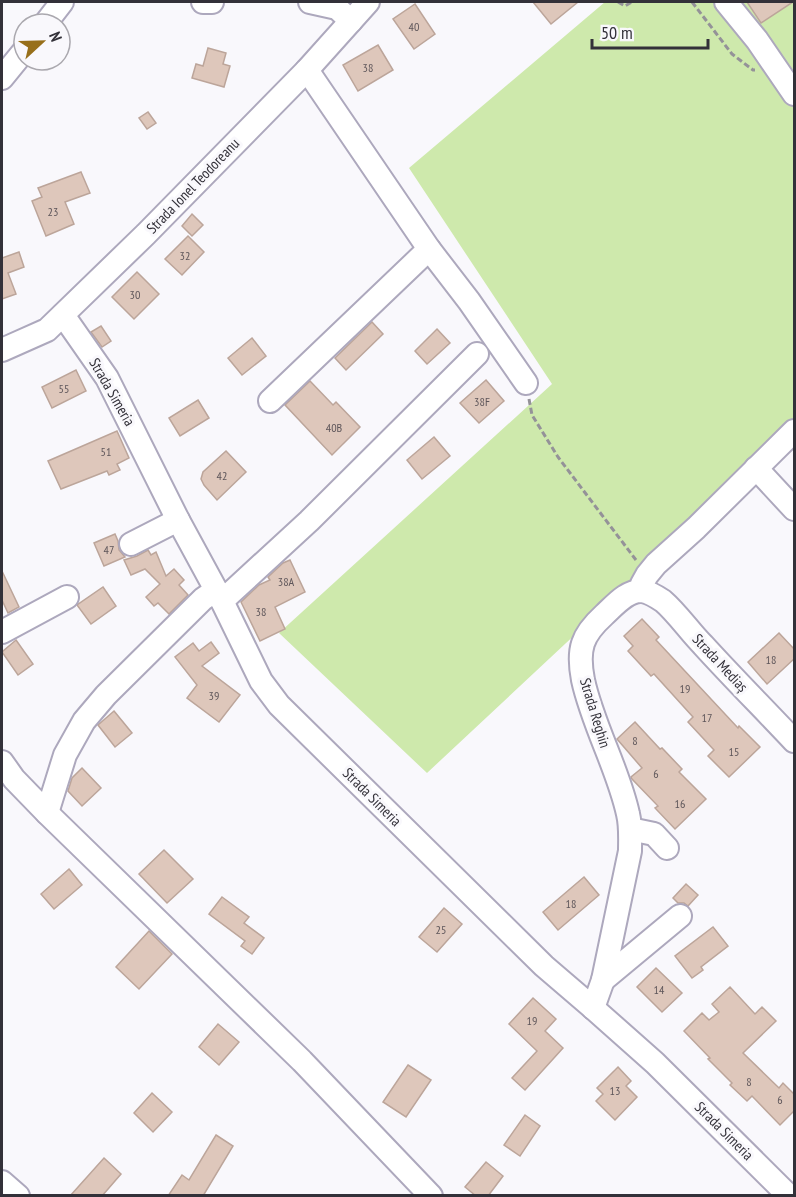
<svg xmlns="http://www.w3.org/2000/svg" width="796" height="1197" font-family="'PT Sans Narrow',sans-serif">
  <style>
    .green { fill: #cee9ac }
    .building { fill: #dec7bb; stroke: #bca59a; stroke-width: 1.5 }
    .lines { fill: none; stroke-linecap: round; stroke-linejoin: round }
    .minor-casing { stroke: #ada8bd; stroke-width: 26 }
    .path { stroke: #949298; stroke-width: 3; stroke-dasharray: 6 3; stroke-linecap: butt }
    .minor { stroke: #fff; stroke-width: 22 }
    .labels { text-anchor: middle; stroke-width: 6; stroke-linejoin: round; paint-order: stroke }
    .number-label { font-size: 12px; fill: #5e565a }
    .street-label { font-size: 15px; fill: #333139; stroke: #f9f8fc }
  </style>
  <rect width="100%" height="100%" fill="#f9f8fc"/>
  <path class="green" d="M605,2H794V430L427,773L279,633L552,384L409,168Z"/>
  <g class="building">
    <path d="M533,2H578L551,24Z"/>
    <path d="M747,2H793L761,23Z"/>
    <path d="M415,4L435,34L414,49L393,19Z"/>
    <path d="M378,45L393,70L358,91L343,65Z"/>
    <path d="M208,48L226,53L223,64L230,66L224,87L192,78L196,64L203,66Z"/>
    <path d="M148,112L156,123L147,129L139,118Z"/>
    <path d="M81,172L90,193L65,202L74,224L46,236L32,201L42,197L38,188Z"/>
    <path d="M192,214L203,225L192,236L182,226Z"/>
    <path d="M188,236L204,252L182,275L165,259Z"/>
    <path d="M19,252L24,267L8,273L16,294L2,299V258Z"/>
    <path d="M137,272L159,294L134,319L112,297Z"/>
    <path d="M372,322L383,334L346,370L335,358Z"/>
    <path d="M101,326L111,341L102,347L91,332Z"/>
    <path d="M437,329L450,343L427,364L415,351Z"/>
    <path d="M252,338L266,356L242,375L228,358Z"/>
    <path d="M76,370L86,391L52,408L42,387Z"/>
    <path d="M486,380L504,401L479,423L460,403Z"/>
    <path d="M310,381L333,405L336,402L360,427L332,455L285,405Z"/>
    <path d="M198,400L209,418L180,436L169,418Z"/>
    <path d="M117,431L129,458L117,464L120,470L109,475L107,471L61,489L48,461Z"/>
    <path d="M434,437L450,456L422,479L407,460Z"/>
    <path d="M226,451L246,472L217,500L204,485L201,479L203,472Z"/>
    <path d="M115,534L118,541L119,550L125,557L104,566L94,543Z"/>
    <path d="M148,550L151,555L156,552L166,576L174,569L184,580L179,585L188,595L169,614L158,603L154,606L146,597L160,584L145,569L131,575L124,560L137,556Z"/>
    <path d="M290,560L305,592L275,607L285,629L260,641L241,602L259,585L270,580L268,577L283,563Z"/>
    <path d="M2,571L19,607L8,613L2,600Z"/>
    <path d="M103,587L116,606L91,624L77,605Z"/>
    <path d="M642,619L659,637L656,640L738,728L739,726L760,747L729,777L708,756L714,750L688,722L693,717L654,674L651,676L628,651L633,646L624,636Z"/>
    <path d="M779,633L795,650V658L767,684L748,662Z"/>
    <path d="M16,640L33,664L18,675L2,652Z"/>
    <path d="M211,642L219,653L202,666L240,695L219,722L187,698L197,685L175,657L193,643L199,651Z"/>
    <path d="M114,711L132,733L115,747L98,725Z"/>
    <path d="M635,722L660,749L662,748L682,769L679,772L706,799L675,829L655,808L658,806L632,779L631,777L642,768L617,739Z"/>
    <path d="M82,768L101,788L82,806L68,791L72,778Z"/>
    <path d="M164,850L193,879L167,903L139,874Z"/>
    <path d="M69,869L82,885L54,909L41,894Z"/>
    <path d="M584,877L599,895L558,930L543,912Z"/>
    <path d="M686,884L698,895L688,906L684,903H678L673,898Z"/>
    <path d="M222,897L249,917L244,923L264,938L252,954L241,946L245,941L209,914Z"/>
    <path d="M444,908L462,924L437,952L419,937Z"/>
    <path d="M713,927L728,946L701,967L703,970L692,978L675,956Z"/>
    <path d="M149,931L172,954L139,989L116,967Z"/>
    <path d="M656,968L682,993L662,1012L637,987Z"/>
    <path d="M730,987L755,1014L762,1007L776,1021L743,1053L779,1088L783,1083L795,1095V1110L780,1125L752,1096L747,1101L730,1085L732,1083L708,1059L710,1058L684,1031L702,1013L709,1020L719,1012L712,1004Z"/>
    <path d="M533,998L556,1019L545,1031L563,1048L525,1090L512,1078L537,1051L509,1024Z"/>
    <path d="M218,1024L239,1042L219,1065L199,1047Z"/>
    <path d="M408,1065L431,1080L406,1117L383,1102Z"/>
    <path d="M618,1067L631,1081L626,1086L637,1097L615,1120L596,1101L603,1094L597,1088Z"/>
    <path d="M152,1093L172,1112L153,1132L134,1113Z"/>
    <path d="M525,1115L540,1126L520,1156L504,1145Z"/>
    <path d="M216,1135L233,1146L203,1196H168L182,1175L189,1180Z"/>
    <path d="M104,1158L121,1174L102,1196H70Z"/>
    <path d="M486,1162L503,1176L488,1196H476L465,1187Z"/>
  </g>
  <g class="lines">
    <defs>
      <g id="minor">
        <path d="M203,2H212"/>
        <path d="M310,2L337,8L351,21"/>
        <path d="M726,2L757,40L794,94"/>
        <path d="M45,24L62,2"/>
        <path d="M307,70L429,249L469,301L526,383"/>
        <path d="M2,78L24,51"/>
        <path d="M63,315L107,378L178,520L222,601L261,681L279,705L544,966L593,1008L655,1063L789,1196"/>
        <path d="M2,350L47,330L146,234L307,70L368,2"/>
        <path d="M270,401L429,249"/>
        <path d="M756,468L794,509"/>
        <path d="M131,544L178,520"/>
        <path d="M641,591L642,584L647,575L656,564L696,528L794,431"/>
        <path d="M222,601L309,521L477,354"/>
        <path d="M2,632L67,597"/>
        <path d="M2,762L14,779L47,813L302,1061L431,1196"/>
        <path d="M47,813L65,755L84,721L106,695L203,599L216,590"/>
        <path d="M630,829L654,834L667,848"/>
        <path d="M603,980L680,916"/>
        <path d="M593,1008L603,980L630,851C630,839 631,826 628,814C618,768 593,726 583,680C577,649 582,635 604,615C614,606 627,590 642,591C649,592 657,597 663,601C677,613 690,632 703,645C733,678 764,709 794,741"/>
        <path d="M2,1182L18,1196"/>
      </g>
    </defs>
    <use href="#minor" class="minor-casing"/>
    <g class="path">
      <path d="M618,2L625,6L632,2"/>
      <path d="M692,2L732,54L753,70H755"/>
      <path d="M529,399L532,415L558,457L636,560"/>
    </g>
    <use href="#minor" class="minor"/>
  </g>
  <g class="labels">
    <g class="number-label">
      <text x="414" y="31">40</text>
      <text x="368" y="72">38</text>
      <text x="53" y="216">23</text>
      <text x="185" y="260">32</text>
      <text x="135" y="299">30</text>
      <text x="64" y="393">55</text>
      <text x="482" y="406">38F</text>
      <text x="334" y="432">40B</text>
      <text x="106" y="456">51</text>
      <text x="222" y="480">42</text>
      <text x="109" y="554">47</text>
      <text x="286" y="586">38A</text>
      <text x="261" y="616">38</text>
      <text x="771" y="664">18</text>
      <text x="685" y="693">19</text>
      <text x="214" y="700">39</text>
      <text x="707" y="722">17</text>
      <text x="635" y="745">8</text>
      <text x="734" y="756">15</text>
      <text x="656" y="778">6</text>
      <text x="680" y="808">16</text>
      <text x="571" y="908">18</text>
      <text x="441" y="934">25</text>
      <text x="659" y="994">14</text>
      <text x="532" y="1025">19</text>
      <text x="749" y="1086">8</text>
      <text x="615" y="1095">13</text>
      <text x="780" y="1104">6</text>
    </g>
    <g class="street-label">
      <text transform="translate(193 186) rotate(-46)" y="5">Strada Ionel Teodoreanu</text>
      <text transform="translate(112 392) rotate(60)" y="5">Strada Simeria</text>
      <text transform="translate(720 663) rotate(47)" y="5">Strada Mediaș</text>
      <text transform="translate(595 713) rotate(73)" y="5">Strada Reghin</text>
      <text transform="translate(372 797) rotate(45)" y="5">Strada Simeria</text>
      <text transform="translate(724 1131) rotate(45)" y="5">Strada Simeria</text>
    </g>
  </g>
  <rect width="796" height="1197" fill="none" stroke="#333139" stroke-width="6"/>
  <g transform="translate(42 42) rotate(68)"><circle r="28" fill="#f9f8fc" stroke="#aaa8ae" stroke-width="1.5"/>
  <path d="M0-4.5L10 22L0 15L-10 22Z" fill="#976f1a"/>
  <text y="-9" font-size="16" font-weight="bold" text-anchor="middle" fill="#333139">N</text>
  </g>
  <path d="M592 39v9h116v-9" fill="none" stroke="#333139" stroke-width="3"/>
  <text x="601" y="39" font-size="18" fill="#333139" stroke="#f9f8fc" stroke-width="4.5" paint-order="stroke">50 m</text>
</svg>
